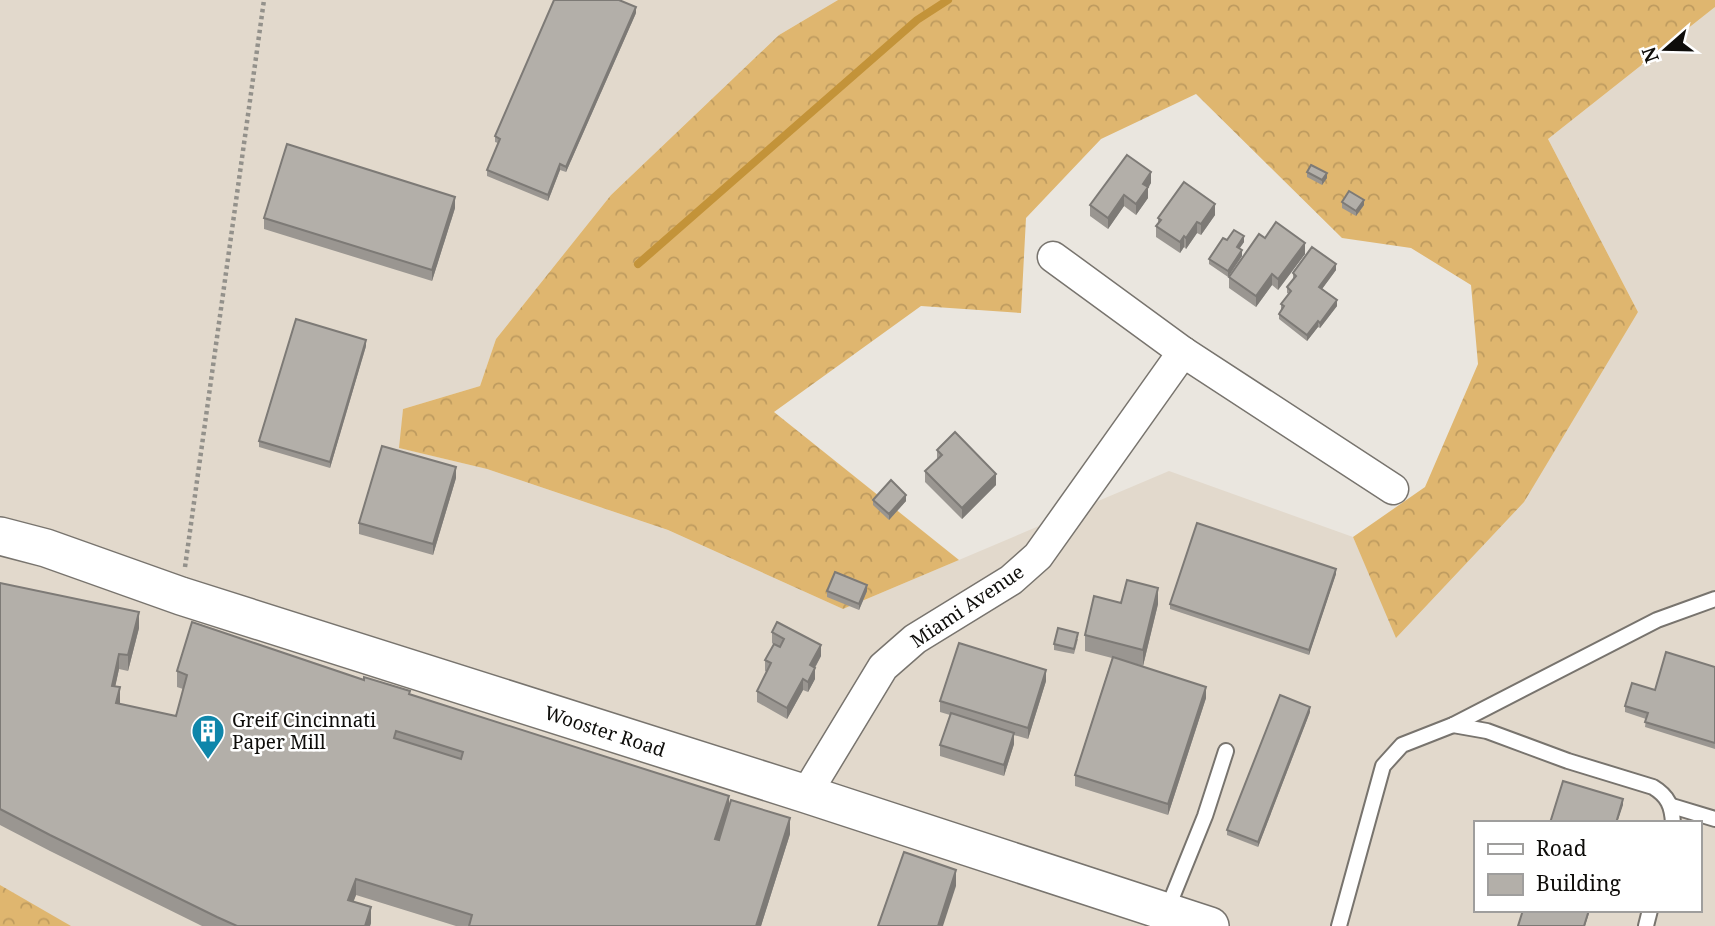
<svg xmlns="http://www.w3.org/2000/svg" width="1715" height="926" font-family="'Noto Serif',serif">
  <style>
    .built { fill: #e2d9cc; fill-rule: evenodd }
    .forest { fill: url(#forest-crowns) }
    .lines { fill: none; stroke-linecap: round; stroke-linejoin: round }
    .stream { stroke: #c39339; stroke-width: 8 }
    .service-casing { stroke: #78746e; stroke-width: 18 }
    .minor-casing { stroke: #78746e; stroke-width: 33 }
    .tertiary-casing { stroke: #78746e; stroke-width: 40 }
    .path { stroke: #93918b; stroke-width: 4.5; stroke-dasharray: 3.5 3.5; stroke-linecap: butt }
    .service { stroke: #fff; stroke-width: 14 }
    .minor { stroke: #fff; stroke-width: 30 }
    .tertiary { stroke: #fff; stroke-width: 37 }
    .wall { fill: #9a9691 }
    .shaded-wall { fill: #7d7a76 }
    .building { fill: #b3afa9; stroke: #7d7a76; stroke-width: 2; fill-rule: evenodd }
    .labels { text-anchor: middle; stroke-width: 5; stroke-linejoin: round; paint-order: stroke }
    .street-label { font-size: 19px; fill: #0e0d0a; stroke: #fff }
    .poi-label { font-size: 19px; fill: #0e0d0a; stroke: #fff; text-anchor: start }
  </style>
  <defs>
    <pattern id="forest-crowns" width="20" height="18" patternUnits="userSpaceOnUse" patternTransform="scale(1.75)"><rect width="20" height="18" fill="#dfb66f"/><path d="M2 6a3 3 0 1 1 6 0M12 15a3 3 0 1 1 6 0" fill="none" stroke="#be9b5f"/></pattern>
  </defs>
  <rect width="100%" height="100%" fill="#eae6df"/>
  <path class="built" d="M0,0H838L779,35L611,195L496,339L480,386L403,409L400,448L487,469L668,530L843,609L1169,471L1353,537L1397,637L1638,312L1548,139L1715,7V926H0ZM1475,823H1699V910H1475Z"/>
  <g class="forest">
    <path d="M838,0H1715V7L1548,139L1638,312L1524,502L1396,638L1353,537L1425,487L1478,364L1471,285L1411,248L1342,238L1196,94L1101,139L1026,218L1021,313L921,306L774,412L959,560L843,609L668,530L487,469L399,448L403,409L480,386L496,339L611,195L779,35Z"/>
    <path d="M0,885L71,926H0Z"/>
  </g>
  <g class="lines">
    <path class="stream" d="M638,264L917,20L948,0"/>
    <defs>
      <g id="service">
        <path d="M1453,725L1487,731L1568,761L1653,787C1668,796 1672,806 1673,823"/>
        <path d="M1672,806L1715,819"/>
        <path d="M1167,910L1205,816L1226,751"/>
        <path d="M1339,926L1383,766L1402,745L1453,725L1657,620L1715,599"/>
        <path d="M1646,926L1650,910"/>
      </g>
      <g id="minor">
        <path d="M1053,257L1183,352L1393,489"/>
        <path d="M806,794L883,667L915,639L1011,580L1038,556L1183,352"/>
      </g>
      <path id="tertiary" d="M0,536L46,548L181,596L806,794L1210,926"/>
    </defs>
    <use href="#service" class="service-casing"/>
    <use href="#minor" class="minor-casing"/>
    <use href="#tertiary" class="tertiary-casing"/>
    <path class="path" d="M185,567L264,0"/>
    <use href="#service" class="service"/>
    <use href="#minor" class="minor"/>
    <use href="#tertiary" class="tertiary"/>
  </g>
  <g class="wall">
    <path d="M636,13L566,172L560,170L548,201L487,176V170L498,143L495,142V136Z"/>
    <path d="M1307,172L1327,178L1322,185L1307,177Z"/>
    <path d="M1151,183L1148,188V198L1136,215L1124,206L1108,229L1090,216V205Z"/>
    <path d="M1342,202L1364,205L1356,216L1342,208Z"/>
    <path d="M455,208L432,281L264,229V218Z"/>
    <path d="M1215,215L1201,235L1197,233L1186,249L1184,247L1180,253L1156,237V226L1158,223V218Z"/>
    <path d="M1265,238L1305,254L1278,290L1272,285L1256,307L1229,288V277Z"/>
    <path d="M1227,240L1244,242L1239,249L1242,256L1228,277L1209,264V259Z"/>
    <path d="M1336,270L1322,289L1337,306L1320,328L1318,327L1307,341L1279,319V314L1281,310V304L1289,294L1287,293V287L1293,279V273Z"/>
    <path d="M366,346L330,468L259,447V441Z"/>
    <path d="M937,450L996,485L962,519L925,482V471L937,460Z"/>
    <path d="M456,478L433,555L359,534V523Z"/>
    <path d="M873,500L906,501L889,520L873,505Z"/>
    <path d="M1336,574L1309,655L1170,609V604Z"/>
    <path d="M0,583L139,628L128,671L119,669L115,686L120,704L176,716L183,689L177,687V671L364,680L410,694L729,806L790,834L761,926H456L356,895L353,902L371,923L370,926H202L50,851L0,825Z"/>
    <path d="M827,591H867L859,610L827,597Z"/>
    <path d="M1121,603L1158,604L1143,666L1133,663L1206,698L1168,815L1075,786V775L1112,658L1085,651V635Z"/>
    <path d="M772,632L821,656L815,668V679L808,692L803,690L787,719L757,702V691L767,672L765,671V660L774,645L772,643Z"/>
    <path d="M1078,639L1074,654L1054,650V644Z"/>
    <path d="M1715,667V749L1645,727L1646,719L1625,712V706L1655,690Z"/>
    <path d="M1046,681L1028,739L1014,735V744L1004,776L940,756V745L950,715L940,712V701Z"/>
    <path d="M1310,712L1258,847L1227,835V830Z"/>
  </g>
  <g class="shaded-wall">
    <path d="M636,7V13L566,172V167Z"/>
    <path d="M560,164V170L548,201V195Z"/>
    <path d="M1151,172V183L1148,188V198L1136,215V204L1143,184Z"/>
    <path d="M1327,173V178L1322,185V180Z"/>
    <path d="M1124,195V206L1108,229V218Z"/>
    <path d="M455,197V208L432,281V270Z"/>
    <path d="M1364,200V205L1356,216V211Z"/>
    <path d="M1215,204V215L1201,235V224Z"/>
    <path d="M1197,222V233L1186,249V238Z"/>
    <path d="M1184,236V247L1180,253V242Z"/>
    <path d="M1244,236V242L1237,252V247Z"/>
    <path d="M1305,243V254L1278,290V279Z"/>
    <path d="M1242,250V256L1228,277V271Z"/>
    <path d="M1336,264V270L1319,293V287Z"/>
    <path d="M1272,274V285L1256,307V296Z"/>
    <path d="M1337,300V306L1320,328V323Z"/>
    <path d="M1318,321V327L1307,341V335Z"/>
    <path d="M366,340V346L330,468V462Z"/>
    <path d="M456,467V478L433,555V544Z"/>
    <path d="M996,474V485L962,519V508Z"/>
    <path d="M906,495V501L889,520V514Z"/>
    <path d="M1336,569V574L1309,655V650Z"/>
    <path d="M867,585V591L859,610V604Z"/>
    <path d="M1158,588V604L1143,666V650Z"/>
    <path d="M139,612V628L128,671V655Z"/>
    <path d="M821,645V656L810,676V665Z"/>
    <path d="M119,654V669L112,702V686Z"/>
    <path d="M815,668V679L808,692V682Z"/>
    <path d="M1046,670V681L1028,739V728Z"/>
    <path d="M803,679V690L787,719V708Z"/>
    <path d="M120,687V703H116Z"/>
    <path d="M1206,687V698L1168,815V804Z"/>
    <path d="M1310,707V712L1258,847V842Z"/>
    <path d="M1014,733V744L1004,776V765Z"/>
    <path d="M729,796V812L715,855V839Z"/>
    <path d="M1623,799V805L1617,823H1616Z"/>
    <path d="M790,818V834L761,926H756Z"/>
    <path d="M956,870V886L943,926H938Z"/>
    <path d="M356,879V895L348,916V900Z"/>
    <path d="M371,907V923L370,926H365Z"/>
    <path d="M1589,910H1590L1585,926H1584Z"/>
  </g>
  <g class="building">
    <path d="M554,0H619L636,7L566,167L560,164L548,195L487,170L500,139L495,136Z"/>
    <path d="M287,144L455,197L432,270L264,218Z"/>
    <path d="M1127,155L1151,172L1143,184L1148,187L1136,204L1124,195L1108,218L1090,205Z"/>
    <path d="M1311,165L1327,173L1322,180L1307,172Z"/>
    <path d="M1184,182L1215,204L1201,224L1197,222L1186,238L1184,236L1180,242L1156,226L1161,220L1158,218Z"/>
    <path d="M1349,191L1364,200L1356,211L1342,202Z"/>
    <path d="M1276,222L1305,243L1278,279L1272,274L1256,296L1229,277L1259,234L1265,238Z"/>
    <path d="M1234,230L1244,236L1237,247L1242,250L1228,271L1209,259L1223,238L1227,240Z"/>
    <path d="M1312,247L1336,264L1319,287L1337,300L1320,323L1318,321L1307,335L1279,314L1284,306L1281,304L1291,291L1287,287L1296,276L1293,273Z"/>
    <path d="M296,319L366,340L330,462L259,441Z"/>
    <path d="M955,432L996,474L962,508L925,471L942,455L937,450Z"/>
    <path d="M382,446L456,467L433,544L359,523Z"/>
    <path d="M891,480L906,495L889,514L873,500Z"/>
    <path d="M1197,523L1336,569L1309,650L1170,604Z"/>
    <path d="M835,572L867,585L859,604L827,591Z"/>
    <path d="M1127,580L1158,588L1143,650L1085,635L1094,596L1121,603Z"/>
    <path d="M0,583L139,612L128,655L119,654L112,686L120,687L116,703L176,716L187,675L177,671L192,622L364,680V677L410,691L409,694L729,796L715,839L719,840L731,800L790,818L756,926H469L472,915L356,879L348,900L371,907L365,926H237L217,917L50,835L0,809ZM396,731L463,752L461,759L394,738Z"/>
    <path d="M777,622L821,645L810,665L815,668L808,682L803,679L787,708L757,691L771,663L765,660L774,644L780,647L784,639L772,632Z"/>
    <path d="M1058,628L1078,633L1074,649L1054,644Z"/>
    <path d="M959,643L1046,670L1028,728L940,701Z"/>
    <path d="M1666,652L1715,667V743L1645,722L1648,713L1625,706L1632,683L1655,690Z"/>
    <path d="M1113,657L1206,687L1168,804L1075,775Z"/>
    <path d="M1280,695L1310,707L1258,842L1227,830Z"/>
    <path d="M951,713L1014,733L1004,765L940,745Z"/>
    <path d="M1563,781L1623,799L1616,823H1550Z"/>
    <path d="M904,852L956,870L938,926H878Z"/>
    <path d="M1523,910H1589L1584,926H1518Z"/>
  </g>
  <defs>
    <symbol id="building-pin" viewBox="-11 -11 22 30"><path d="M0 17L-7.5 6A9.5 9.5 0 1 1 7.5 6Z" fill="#0f86aa" stroke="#fff"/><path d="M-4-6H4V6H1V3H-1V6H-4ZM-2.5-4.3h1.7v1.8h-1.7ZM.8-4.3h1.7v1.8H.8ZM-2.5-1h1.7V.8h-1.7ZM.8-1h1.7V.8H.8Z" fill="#fff"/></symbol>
  </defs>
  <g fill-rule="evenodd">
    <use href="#building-pin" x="189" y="712" width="38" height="52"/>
  </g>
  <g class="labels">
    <g class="street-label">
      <text transform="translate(967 606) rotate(-34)" y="7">Miami Avenue</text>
      <text transform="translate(605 731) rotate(18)" y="7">Wooster Road</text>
    </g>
    <g class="poi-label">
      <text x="232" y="727">Greif Cincinnati<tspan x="232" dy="22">Paper Mill</tspan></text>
    </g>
  </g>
  <rect x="1474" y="821" width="228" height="91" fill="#ffffff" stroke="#9f9e9d" stroke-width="2"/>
  <rect x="1488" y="844" width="35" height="10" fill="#ffffff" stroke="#9f9e9d" stroke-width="2"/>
  <text x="1536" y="856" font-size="21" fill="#0e0d0a">Road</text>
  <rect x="1488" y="874" width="35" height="21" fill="#b3afa9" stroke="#9f9e9d" stroke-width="2"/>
  <text x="1536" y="891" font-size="21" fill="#0e0d0a">Building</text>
  <g transform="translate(1666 49) rotate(250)" stroke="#ffffff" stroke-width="5" paint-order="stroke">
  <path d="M0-5L12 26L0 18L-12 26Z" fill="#0e0d0a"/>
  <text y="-10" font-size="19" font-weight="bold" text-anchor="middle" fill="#0e0d0a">N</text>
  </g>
</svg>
